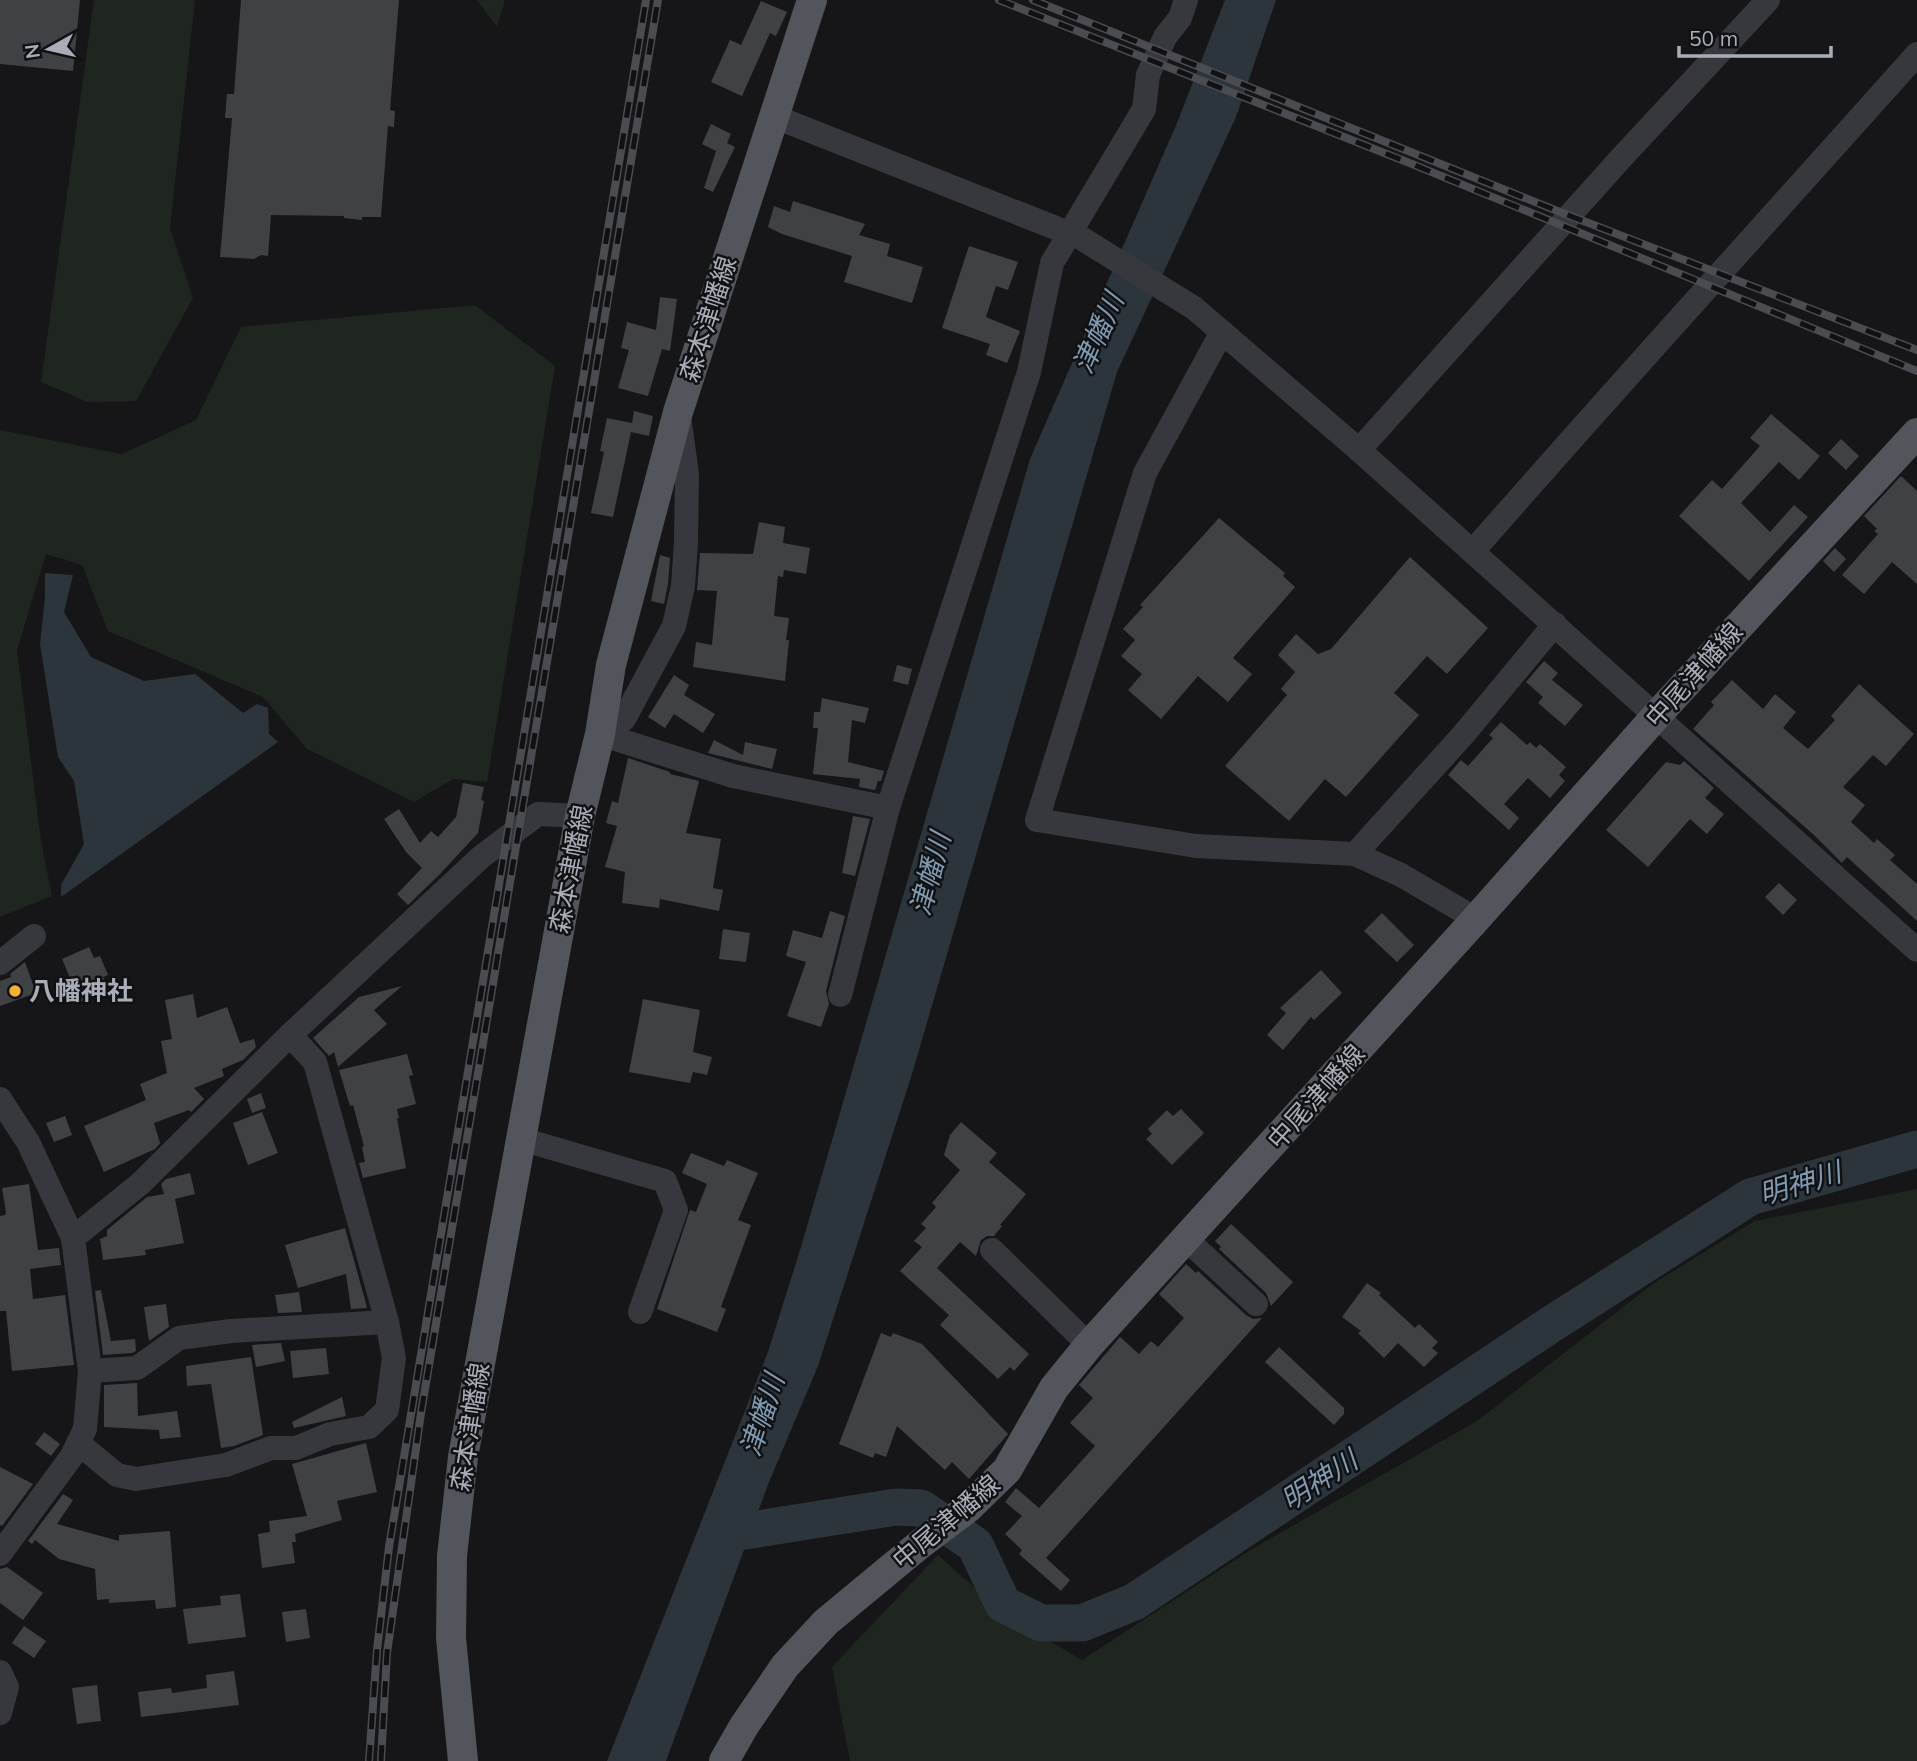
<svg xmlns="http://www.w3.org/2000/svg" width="1917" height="1761" font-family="Mulish,'Noto Sans JP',sans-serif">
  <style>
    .green { fill: #1e261f }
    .water { fill: #2c353c }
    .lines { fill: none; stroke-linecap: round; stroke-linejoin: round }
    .river { stroke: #2c353c; stroke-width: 37 }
    .building { fill: #404145 }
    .minor { stroke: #37383d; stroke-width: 24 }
    .major { stroke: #53555c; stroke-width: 30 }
    .rail-casing { stroke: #4a4c52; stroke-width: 8 }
    .rail { stroke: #111113; stroke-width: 5; stroke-dasharray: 16; stroke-linecap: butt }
    .poi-dot { fill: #f2b134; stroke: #111113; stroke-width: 2.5 }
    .labels { text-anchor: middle; stroke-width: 5; stroke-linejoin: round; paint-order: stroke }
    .street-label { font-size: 26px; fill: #a8adb8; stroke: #111113 }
    .poi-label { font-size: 26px; font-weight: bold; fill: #a8adb8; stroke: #111113; text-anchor: start }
    .water-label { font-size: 28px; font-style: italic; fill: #7f9bb3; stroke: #111113 }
  </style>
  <rect width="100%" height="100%" fill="#161618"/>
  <g class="green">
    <path d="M94,0H195L170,228L193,298L136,401L87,402L41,382Z"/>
    <path d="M477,0H505L497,27Z"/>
    <path d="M475,305L555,366L487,782L453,779L414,802L307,749L263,697L108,631L82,565L46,554L17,650L41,841L52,896L0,917V430L122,454L196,420L241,327Z"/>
    <path d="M1917,1189V1761H850L832,1667L938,1555L1004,1614L1082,1660L1252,1549L1477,1421L1654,1283L1755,1221Z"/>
  </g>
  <g class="water">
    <path d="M1225,0H1276L1236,117L1117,372L912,1074L818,1366L769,1482L666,1761H607L768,1352L801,1247L1030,459L1177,123Z"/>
    <path d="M45,573L73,575L64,612L91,657L144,681L195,674L243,713L257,704L268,708L269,734L278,742L61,897V885L84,844L74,781L58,757L40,644L45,597Z"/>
  </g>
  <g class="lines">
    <path class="river" d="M726,1534L896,1507L921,1508L975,1545L1003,1604L1041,1623H1082L1134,1602L1550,1325L1750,1197L1917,1149"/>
  </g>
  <g class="building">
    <path d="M0,0H80L73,71L0,64Z"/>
    <path d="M241,0H399L390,110L395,111L394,127L388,126L381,217H362V220L344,218V216L271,215L268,256L261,255L254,259L220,257L232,118H225L227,94H234Z"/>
    <path d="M761,1L787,12L776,36L770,33L742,96L711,82L730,40L741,45Z"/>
    <path d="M711,124L731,134L727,143L735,147L713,192L704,188L716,151L702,144Z"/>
    <path d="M793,201L865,224L859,235L890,244L887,256L923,267L912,303L844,282L852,256L782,234L768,227L774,206L790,212Z"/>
    <path d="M969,246L1018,262L1008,290L996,286L986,317L1020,331L1007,363L986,355L990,344L942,328Z"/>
    <path d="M660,297L677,299L670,351L662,349L648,396L618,388L629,350L621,348L627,322L656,330Z"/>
    <path d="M634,411L653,416L649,436L631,432L613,517L591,513L604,452L600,451L607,418L632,423Z"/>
    <path d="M1771,414L1820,456L1799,480L1779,462L1741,503L1770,532L1794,505L1808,517L1749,581L1679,516L1712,480L1722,489L1760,446L1750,438Z"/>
    <path d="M1841,439L1859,456L1846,470L1828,453Z"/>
    <path d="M1901,476L1917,491V584L1892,562L1864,594L1842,575L1878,534L1874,531L1877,529L1864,516Z"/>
    <path d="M1219,518L1285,573L1283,576L1295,587L1233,658L1252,674L1228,702L1198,676L1161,719L1128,690L1142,674L1121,656L1135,640L1123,629L1143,607L1140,605Z"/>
    <path d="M759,522L785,527L783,543L810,548L806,574L784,570L783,577L778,576L774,616L789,618L786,640H789L785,681L693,667L696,642L712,645L717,591L697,590L700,553L753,554Z"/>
    <path d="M1835,548L1846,559L1834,572L1823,561Z"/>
    <path d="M660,555L670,558L668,584L664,604L651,601Z"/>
    <path d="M1410,557L1488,628L1447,674L1427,656L1394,693L1419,715L1346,797L1325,779L1289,821L1225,766L1287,695L1281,689L1295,672L1278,655L1296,634L1318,654L1331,649Z"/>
    <path d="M1544,661L1558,673L1552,680L1583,705L1565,726L1538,703L1543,697L1526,682Z"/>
    <path d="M897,665L912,669L908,685L893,681Z"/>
    <path d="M674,675L689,685L684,695L715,714L703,733L674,714L665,728L648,717Z"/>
    <path d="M1732,680L1763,709L1775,694L1796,712L1783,728L1808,749L1835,720L1831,716L1859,684L1914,734L1886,766L1873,755L1843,787L1865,805L1851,822L1874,843L1877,839L1895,855L1890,860L1917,884V921L1847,857L1842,863L1814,835L1693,729L1714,705L1711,702Z"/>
    <path d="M822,698L869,708L865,723L852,720L848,762L884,771L881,781H878L875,790L859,787L860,779L813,774L818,728H813L814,712H820Z"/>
    <path d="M1501,722L1527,745L1530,742L1536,748L1540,744L1566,767L1559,775L1565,781L1550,798L1528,778L1504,804L1519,818L1509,830L1448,775L1461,760L1468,766L1493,738L1489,735Z"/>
    <path d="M714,740L743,755L745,742L777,749L772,769L708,753Z"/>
    <path d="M628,758L670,772V774L699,781L686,833L721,839L713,888L723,890L719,911L660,899L659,908L622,903L625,872L605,867L617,826L606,823L612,801L618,803Z"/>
    <path d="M1684,761L1714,788L1705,798L1724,814L1707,834L1690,819L1648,867L1606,830L1666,762L1680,765Z"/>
    <path d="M463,783L484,787L481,800L484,801L478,833L439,875L408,905L397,894L422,868L406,852L384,819L399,809L420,843L431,831L438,837L456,817Z"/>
    <path d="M853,816L870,819L855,876L842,873Z"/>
    <path d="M1779,883L1797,900L1783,915L1765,897Z"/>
    <path d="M830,911L845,916L826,991L829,1004L821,1027L787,1016L806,962L786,956L793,930L822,938Z"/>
    <path d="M1382,913L1414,945L1397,962L1364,931Z"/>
    <path d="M723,929L750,933L746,962L719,959Z"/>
    <path d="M89,947L94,958L100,956L108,975L103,977L109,990L80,1002L62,959Z"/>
    <path d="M25,962L36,993L0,1006V981L11,977L10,974Z"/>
    <path d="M1321,970L1342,993L1314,1020L1311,1017L1283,1050L1267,1035L1286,1013L1280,1008Z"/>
    <path d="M402,986L374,1010L387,1024L338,1067L334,1052L329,1056L313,1038L359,997Z"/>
    <path d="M193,994L197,1018L227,1007L240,1043L254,1039L256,1047L243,1060L222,1069L224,1076L194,1088L204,1099L191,1112L189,1110L154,1123L160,1143L155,1149L104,1172L84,1126L146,1100L140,1084L167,1073L161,1041L172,1039L165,1000Z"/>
    <path d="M643,999L700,1010L693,1052L712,1057L707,1075L693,1072L690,1083L629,1072Z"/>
    <path d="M407,1054L413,1075L409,1076L416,1104L397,1109L399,1118H397L406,1168L363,1178L359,1163L365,1162L362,1147L364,1146L353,1105L350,1106L339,1070Z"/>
    <path d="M261,1093L266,1108L252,1113L247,1099Z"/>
    <path d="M1181,1109L1204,1133L1172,1165L1146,1139L1152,1134L1148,1129L1167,1110L1173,1116Z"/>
    <path d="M262,1112L278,1153L248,1165L233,1123Z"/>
    <path d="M65,1116L72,1135L54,1142L46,1123Z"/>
    <path d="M961,1122L997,1153L989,1162L1026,1194L1000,1225L1002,1226L994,1236H987L981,1240L976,1256L960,1242L937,1268L1029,1354L1014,1371L1010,1367L998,1379L940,1325L949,1315L900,1271L922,1247L914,1241L926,1228L921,1224L936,1207L932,1203L960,1170L944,1155L950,1135Z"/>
    <path d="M691,1153L724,1166L727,1160L758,1173L738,1220L751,1225L721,1307L726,1309L717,1332L657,1309L690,1210L696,1212L707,1184L682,1173Z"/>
    <path d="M190,1173L195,1194L175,1199L184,1243L145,1250L146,1255L103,1260L100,1239L107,1236V1230L147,1197L164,1194L161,1184L166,1179Z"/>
    <path d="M29,1184L38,1250L59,1248L61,1265L30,1269L33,1299L65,1295L74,1365L12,1371L6,1311H0V1216L5,1215L6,1212L2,1188Z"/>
    <path d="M1231,1224L1293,1282L1271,1306L1266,1293L1219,1249L1221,1247L1215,1241Z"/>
    <path d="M345,1228L365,1300L367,1308L351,1309L346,1274L298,1288L285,1245Z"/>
    <path d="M1186,1264L1196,1273L1198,1271L1246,1315L1253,1319L1262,1318L1046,1558L1070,1580L1061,1591L1019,1554L1022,1550L1005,1534L1022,1516L1005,1502L1016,1488L1039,1508L1095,1446L1070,1423L1093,1398L1079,1385L1120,1337L1139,1354L1151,1341L1158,1347L1184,1318L1159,1294Z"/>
    <path d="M1367,1283L1381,1293L1379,1295L1415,1328L1419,1324L1438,1342L1432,1348L1438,1353L1424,1367L1398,1343L1384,1358L1358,1333L1361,1331L1342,1317Z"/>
    <path d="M101,1290L111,1341L135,1339L136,1351L132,1353L103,1355L95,1291Z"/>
    <path d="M299,1292L302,1312L278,1313L275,1295Z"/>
    <path d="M166,1304L169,1327L149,1341L144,1307Z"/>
    <path d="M881,1333L891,1337L893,1333L922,1344L1008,1434L969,1479L952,1462L945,1470L897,1426L886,1457L875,1453L873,1458L839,1444Z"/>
    <path d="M281,1343L285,1361L256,1367L252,1345Z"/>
    <path d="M1279,1347L1344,1408V1414L1334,1425L1265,1362Z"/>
    <path d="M326,1348L329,1374L293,1378L290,1351Z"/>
    <path d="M251,1357L263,1435L234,1446L221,1448L211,1384L187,1386L186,1366Z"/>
    <path d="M137,1383L138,1416L177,1411L181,1437L160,1439L159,1430L104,1427V1385Z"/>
    <path d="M342,1397L346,1416L294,1428L292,1422Z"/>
    <path d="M44,1432L60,1444L51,1456L35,1444Z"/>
    <path d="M366,1443L377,1492L337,1501L342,1520L295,1534L296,1542H292L295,1563L262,1568L258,1534L270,1532L269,1521L307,1516L292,1464Z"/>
    <path d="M0,1467L33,1484L2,1526L0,1525Z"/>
    <path d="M63,1494L73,1500L57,1524L119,1541V1535L170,1531L176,1607L156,1609L155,1600L109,1603V1599L97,1600L95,1569L59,1559L35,1540L32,1544L28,1541Z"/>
    <path d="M7,1567L43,1593L23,1620L0,1603V1569Z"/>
    <path d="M240,1594L246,1637L188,1644L183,1609L221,1605L220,1596Z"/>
    <path d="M306,1609L310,1638L286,1642L282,1612Z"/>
    <path d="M24,1626L46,1641L34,1658L12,1643Z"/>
    <path d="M234,1671L239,1705L141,1717L138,1692L171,1688L172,1693L207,1688L206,1675Z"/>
    <path d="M97,1685L101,1721L77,1724L72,1688Z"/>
  </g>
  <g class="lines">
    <g class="minor">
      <path d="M773,116L1081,238L1194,308L1359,450L1917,950"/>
      <path d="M1222,332L1145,473L1037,820L1196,846L1355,854L1401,875L1476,919"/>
      <path d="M1359,450L1623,156L1768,0"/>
      <path d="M1473,551C1619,384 1769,220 1917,54"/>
      <path d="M600,734L624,719L674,626L683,586L686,542L687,474L679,416"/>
      <path d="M600,734L733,776L888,808"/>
      <path d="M1355,854L1463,735L1555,624"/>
      <path d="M0,963L34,936"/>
      <path d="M840,995L888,808L1029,372L1052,263L1144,109L1148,75L1165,37L1180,18L1186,0"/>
      <path d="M0,1099L28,1142L73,1238"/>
      <path d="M521,1139L665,1181L676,1210L640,1312"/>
      <path d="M1186,1239L1256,1304"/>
      <path d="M992,1250L1089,1345"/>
      <path d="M90,1371L137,1368L179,1338L231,1331L387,1322"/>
      <path d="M78,1443L117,1475L136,1479L226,1465L271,1448H296L330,1434L369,1427L387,1410L394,1358L387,1322L315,1062L290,1035"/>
      <path d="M0,1554L72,1456L85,1429L90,1371L73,1238L141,1183L290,1035L481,857L538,814L580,816"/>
      <path d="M0,1672L7,1687L0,1713"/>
    </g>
    <g class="major">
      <path d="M463,1761L451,1638L452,1556L463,1457L580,816L600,734L611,665L678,412L812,0"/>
      <path d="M724,1761L744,1726L785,1666L826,1622L919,1545L968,1508L1007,1470L1054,1388L1089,1345L1476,919L1657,715L1917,433"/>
    </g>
    <defs>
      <g id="rail">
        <path d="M999,0L1412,164L1917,371"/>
        <path d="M1033,0L1555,210L1917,350"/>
        <path d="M369,1761L377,1650L389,1547L646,0"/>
        <path d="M381,1761L387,1653L421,1413L658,0"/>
      </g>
    </defs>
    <use href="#rail" class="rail-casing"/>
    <use href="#rail" class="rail"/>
  </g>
  <circle class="poi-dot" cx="15" cy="991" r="7"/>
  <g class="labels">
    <g class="street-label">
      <text transform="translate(708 319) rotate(-72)" y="9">森本津幡線</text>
      <text transform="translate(1694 675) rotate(-48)" y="9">中尾津幡線</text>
      <text transform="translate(571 869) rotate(-79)" y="9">森本津幡線</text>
      <text transform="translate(1316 1097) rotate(-48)" y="9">中尾津幡線</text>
      <text transform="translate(470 1427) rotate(-81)" y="9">森本津幡線</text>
      <text transform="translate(946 1522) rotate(-40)" y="9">中尾津幡線</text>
    </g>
    <g class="poi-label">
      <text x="29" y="1000">八幡神社</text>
    </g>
    <g class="water-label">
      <text transform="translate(1098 333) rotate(-66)" y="10">津幡川</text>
      <text transform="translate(930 874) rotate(-75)" y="10">津幡川</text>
      <text transform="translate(1800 1183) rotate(-17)" y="10">明神川</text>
      <text transform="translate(762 1415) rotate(-72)" y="10">津幡川</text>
      <text transform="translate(1319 1480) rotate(-33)" y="10">明神川</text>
    </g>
  </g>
  <g transform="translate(49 49) rotate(262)" stroke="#111113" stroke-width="5" paint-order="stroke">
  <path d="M0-5L12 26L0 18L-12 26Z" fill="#a8adb8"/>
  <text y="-10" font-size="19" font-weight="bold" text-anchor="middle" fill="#a8adb8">N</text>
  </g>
  <path d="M1679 46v10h152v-10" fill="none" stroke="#a8adb8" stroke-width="3.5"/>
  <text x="1689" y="46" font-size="21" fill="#a8adb8" stroke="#111113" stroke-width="5" paint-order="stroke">50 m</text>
</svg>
